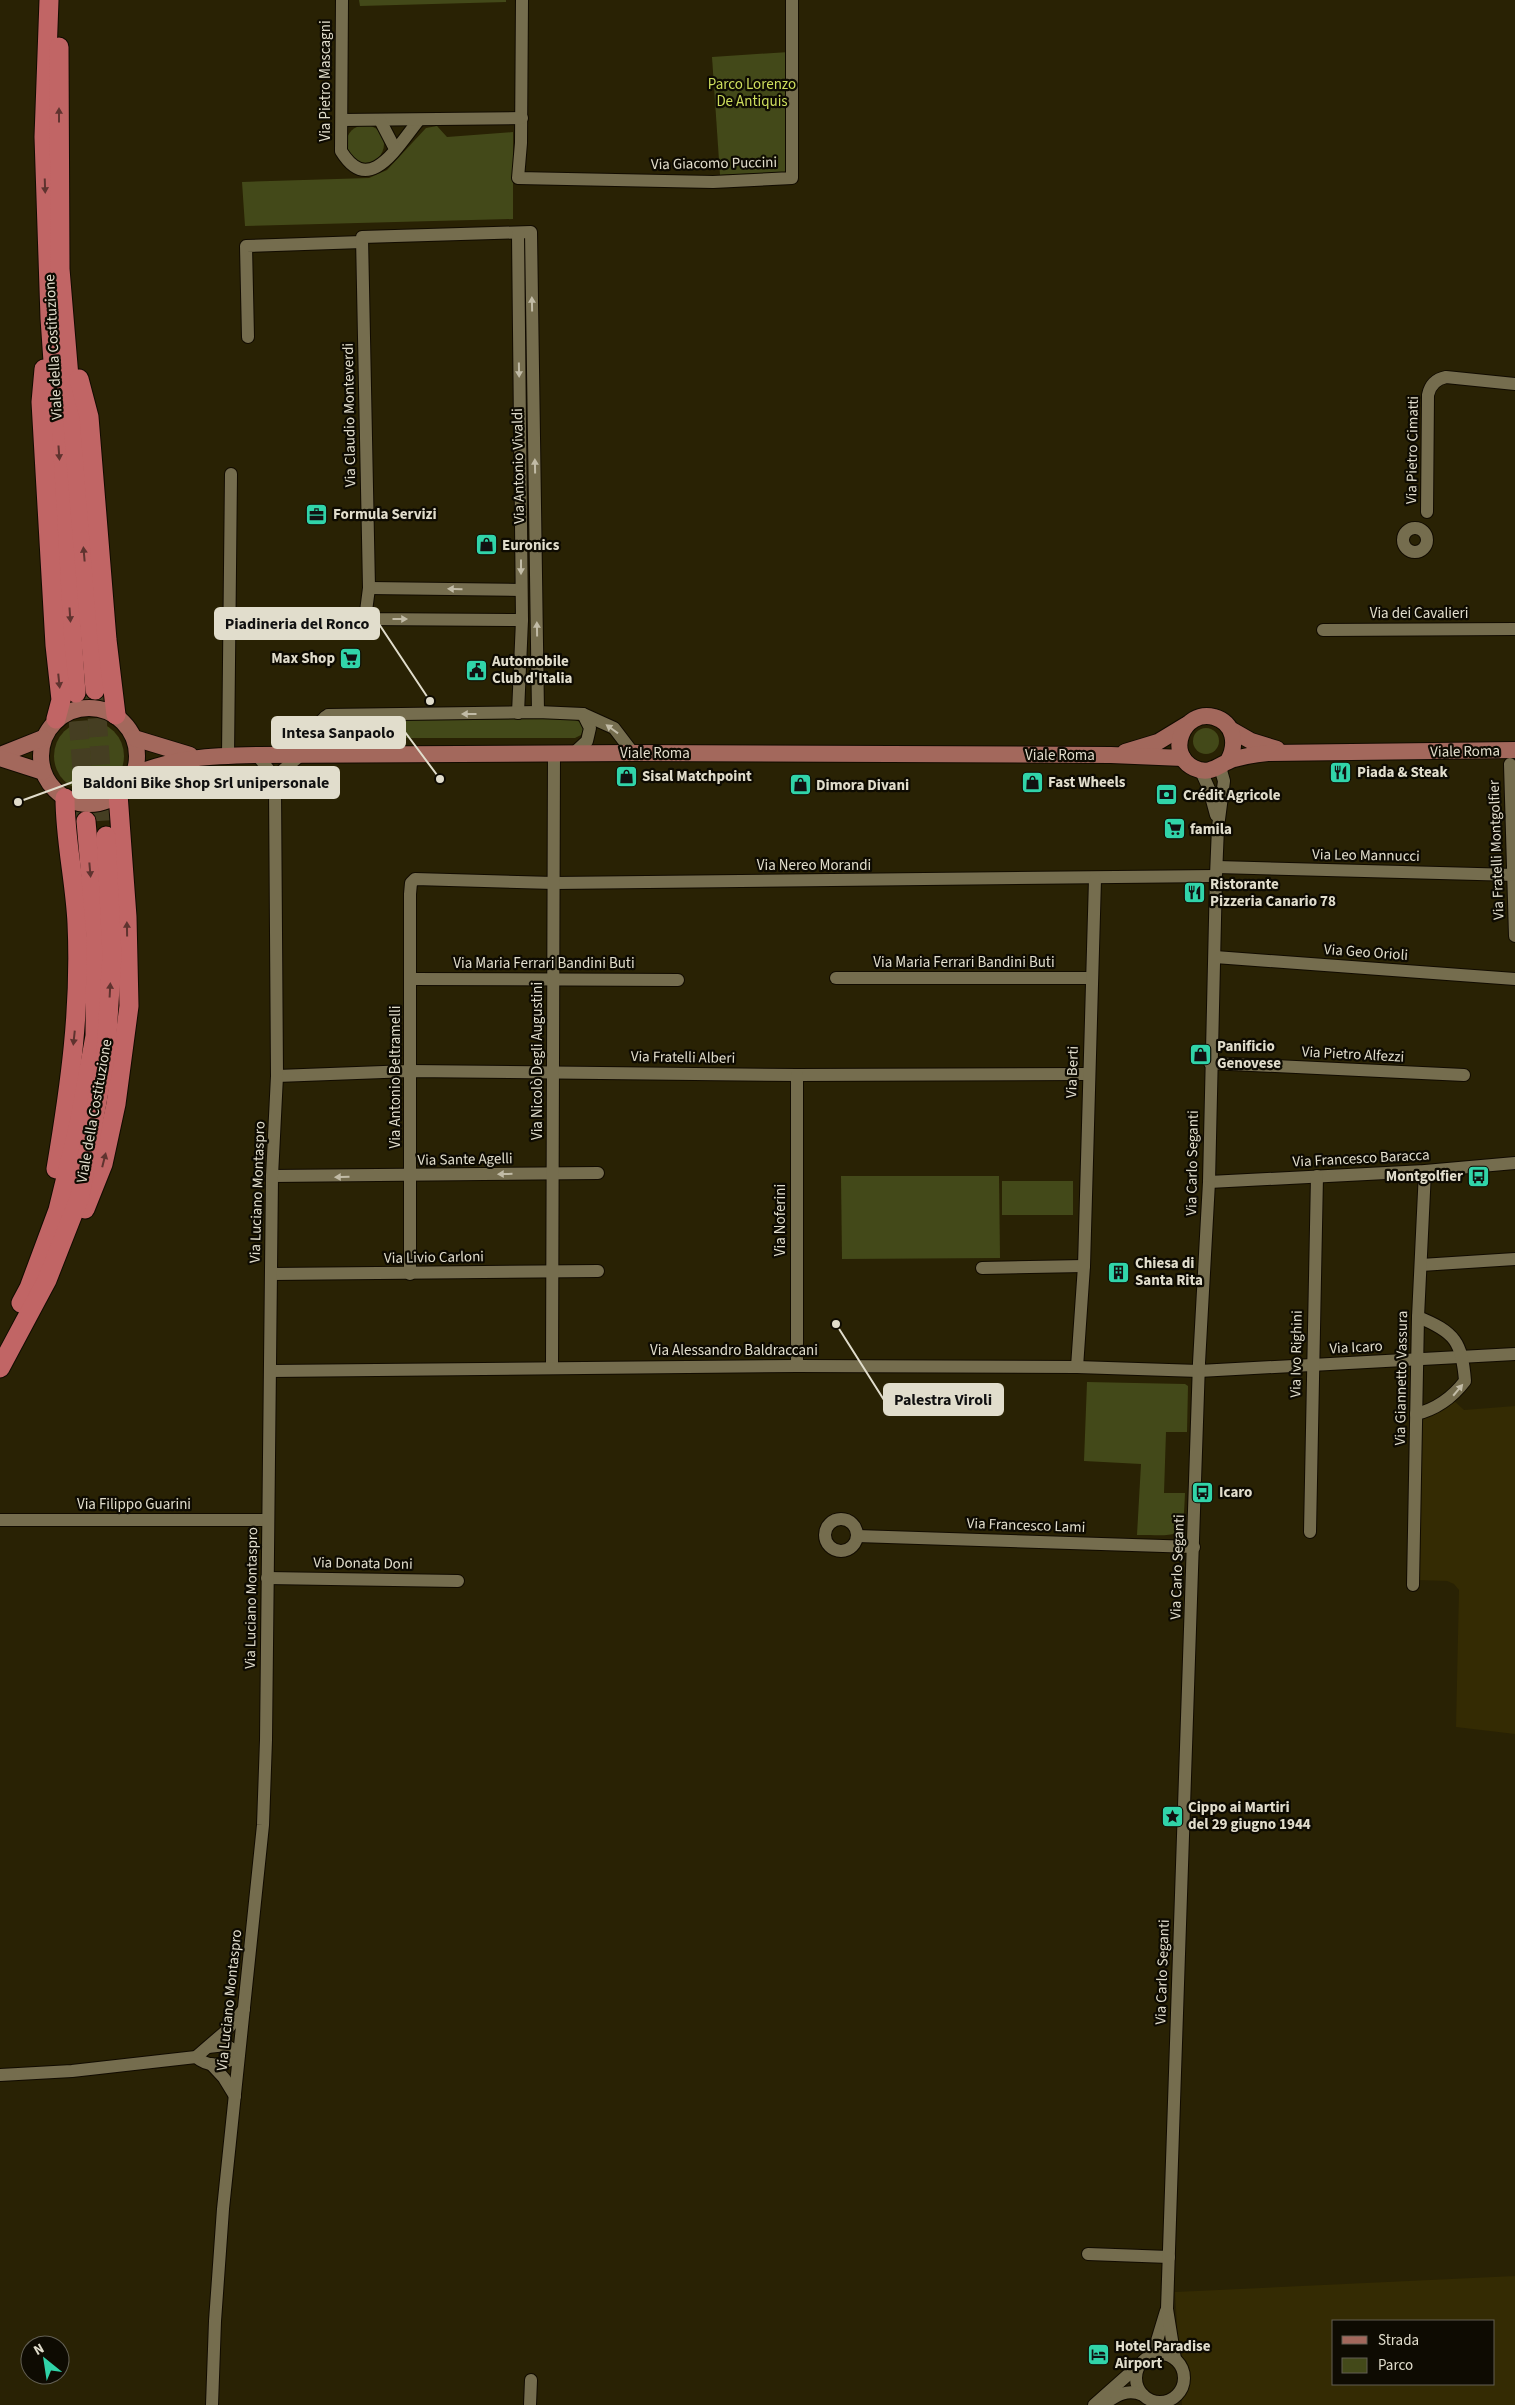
<svg xmlns="http://www.w3.org/2000/svg" width="1515" height="2405" font-family="'Source Sans 3',sans-serif">
  <style>
    .built { fill: #342b03; fill-rule: evenodd }
    .green { fill: #434919 }
    .lines { fill: none; stroke-linecap: round; stroke-linejoin: round }
    .highway-tunnel { stroke: #453e22; stroke-width: 19; stroke-dasharray: 19 9; stroke-linecap: butt }
    .minor-casing { stroke: #110b00; stroke-width: 14 }
    .major-casing { stroke: #110b00; stroke-width: 18 }
    .highway-casing { stroke: #110b00; stroke-width: 21 }
    .minor { stroke: #756d4e; stroke-width: 12 }
    .major { stroke: #a3685c; stroke-width: 16 }
    .highway { stroke: #c16565; stroke-width: 19 }
    .oneway { fill: #5f332f }
    .oneway2 { fill: #c1bba6 }
    .labels { text-anchor: middle; stroke-width: 4.5; stroke-linejoin: round; paint-order: stroke }
    .street-label { font-size: 15px; fill: #e1ddcc; stroke: #0e0b02 }
    .park-label { font-size: 15px; fill: #cede5d; stroke: #0e0b02 }
    .poi-label { font-size: 15px; font-weight: bold; fill: #e1ddcc; stroke: #0e0b02; text-anchor: start }
    .leader { fill: none; stroke: #e1ddcc; stroke-width: 2 }
    .callout-dot { fill: #e1ddcc; stroke: #0e0b02; stroke-width: 2 }
    .callout { fill: #e1ddcc; stroke: #e1ddcc; stroke-width: 2 }
    .callout-label { font-size: 16px; text-anchor: middle; font-weight: bold; fill: #111 }
  </style>
  <rect width="100%" height="100%" fill="#292204"/>
  <g class="built">
    <path d="M1453,1400L1464,1410L1515,1406V1734L1456,1727L1459,1590L1454,1584L1447,1581L1416,1580L1422,1420Z"/>
    <path d="M1515,2276V2405H1182L1175,2292ZM1334,2321H1494V2384H1334Z"/>
  </g>
  <g class="green">
    <path d="M359,0H506V2L360,6Z"/>
    <path d="M789,52L788,172L720,175L712,57Z"/>
    <circle cx="365" cy="144" r="19"/>
    <path d="M437,126L447,137L513,132V219L245,226L242,182L369,178L387,170L426,128Z"/>
    <path d="M573,719L580,722L584,728L581,735L575,738H338L332,734L330,728L334,722L340,720Z"/>
    <circle cx="89" cy="756" r="35"/>
    <circle cx="1206" cy="741" r="13"/>
    <path d="M841,1176H999L1000,1258L842,1259Z"/>
    <rect x="1002" y="1181" width="71" height="34"/>
    <path d="M1087,1382L1185,1384L1188,1386L1187,1432H1166L1164,1493H1185C1183,1541 1183,1535 1137,1535L1141,1464L1084,1461Z"/>
  </g>
  <g class="lines">
    <g class="highway-tunnel">
      <path d="M95,690L106,836"/>
      <path d="M76,693L86,821"/>
    </g>
    <defs>
      <g id="minor">
        <path d="M342,0L341,151C370,198 398,145 419,120"/>
        <path d="M522,0L521,143L518,178L713,182L792,178V0"/>
        <path d="M342,120L522,118"/>
        <path d="M380,120L395,149"/>
        <path d="M248,337L246,246L362,242"/>
        <path d="M1427,512L1428,395C1430,385 1436,379 1446,377L1515,384"/>
        <circle cx="1415" cy="540" r="12"/>
        <path d="M369,588L521,590"/>
        <path d="M522,620L365,619L369,588L362,237L531,232L538,712"/>
        <path d="M297,622L365,619"/>
        <path d="M1323,630L1515,629"/>
        <path d="M518,713L522,620L518,234"/>
        <path d="M573,754L587,741L590,728L583,714"/>
        <path d="M281,755L328,715L538,712L583,714L614,728L633,753"/>
        <path d="M324,755L325,717"/>
        <path d="M228,756L231,474"/>
        <path d="M1510,764L1515,936"/>
        <path d="M1201,771L1209,789L1216,815"/>
        <path d="M275,788L283,770L301,755"/>
        <path d="M1217,867L1515,875"/>
        <path d="M1215,957L1515,979"/>
        <path d="M836,978H1092"/>
        <path d="M411,979L678,980"/>
        <path d="M1210,1063L1464,1075"/>
        <path d="M277,1076L410,1071L797,1075L1088,1074"/>
        <path d="M272,1176L598,1173"/>
        <path d="M1209,1182L1425,1171L1515,1163"/>
        <path d="M1421,1265L1515,1259"/>
        <path d="M982,1268L1084,1266"/>
        <path d="M271,1274L598,1271"/>
        <path d="M410,1274V894L411,883L415,879L554,883L1216,876"/>
        <path d="M797,1366V1075"/>
        <path d="M1077,1367L1084,1266L1095,879"/>
        <path d="M552,1368L554,754"/>
        <path d="M270,1371L797,1366L1077,1367L1199,1371L1515,1354"/>
        <path d="M1416,1414C1437,1409 1452,1398 1465,1381C1462,1342 1455,1332 1418,1317"/>
        <circle cx="841" cy="1535" r="16"/>
        <path d="M0,1520H268"/>
        <path d="M1310,1532L1317,1176"/>
        <path d="M857,1536L1194,1547"/>
        <path d="M267,1578L458,1581"/>
        <path d="M1413,1585L1418,1317L1425,1171"/>
        <path d="M208,2047L226,2045L239,2054"/>
        <path d="M196,2057C210,2069 226,2065 239,2054"/>
        <path d="M211,2064L224,2078L235,2096"/>
        <path d="M0,2075L72,2071L196,2057L225,2032L244,2009"/>
        <path d="M1088,2254L1169,2257"/>
        <path d="M1153,2354L1166,2311"/>
        <circle cx="1160" cy="2378" r="24"/>
        <path d="M1175,2359L1167,2309L1199,1363L1209,1182L1216,876L1218,827L1224,781L1220,767"/>
        <path d="M1104,2404C1117,2395 1128,2388 1143,2395"/>
        <path d="M212,2405L215,2321L223,2209L263,1825L266,1740L272,1176L277,1076L275,788L269,770L257,755"/>
        <path d="M530,2405L531,2380"/>
        <path d="M1094,2405L1139,2365"/>
      </g>
      <g id="major">
        <circle cx="89" cy="756" r="48"/>
        <path d="M1230,729L1251,741L1277,749"/>
        <path d="M134,738L190,755"/>
        <path d="M1125,752L1158,742L1186,725"/>
        <path d="M0,755L43,738"/>
        <path d="M0,758L43,772"/>
        <path d="M1228,761C1237,745 1235,723 1214,717C1183,709 1165,754 1194,768C1211,776 1219,764 1234,759C1245,756 1256,754 1268,753L1515,750"/>
        <path d="M134,774C180,757 208,756 257,755L633,753L1111,755L1183,758"/>
      </g>
      <g id="highway">
        <path d="M49,0L44,137L50,318L76,693"/>
        <path d="M59,47L60,269L95,690"/>
        <path d="M44,369L41,402L55,645L61,700L56,719"/>
        <path d="M79,379L89,417L107,640L116,715"/>
        <path d="M56,1169C70,1086 81,1008 77,923C75,881 65,840 65,798"/>
        <path d="M85,1209L103,1164L116,1104L129,1006L127,917L118,794"/>
        <path d="M21,1303L29,1288L58,1210L79,1124L95,1036L96,937L86,821"/>
        <path d="M0,1368L47,1280L80,1196L106,1052L112,955L106,836"/>
      </g>
    </defs>
    <use href="#minor" class="minor-casing"/>
    <use href="#major" class="major-casing"/>
    <use href="#highway" class="highway-casing"/>
    <use href="#minor" class="minor"/>
    <use href="#major" class="major"/>
    <use href="#highway" class="highway"/>
  </g>
  <defs><path id="oneway-solid" d="M-6-.8H1V-3.2L6.5 0L1 3.2V.8H-6Z" transform="scale(1.25)"/></defs>
  <g class="oneway">
    <use href="#oneway-solid" transform="translate(59 115) rotate(-90)"/>
    <use href="#oneway-solid" transform="translate(45 186) rotate(88)"/>
    <use href="#oneway-solid" transform="translate(59 453) rotate(86)"/>
    <use href="#oneway-solid" transform="translate(84 554) rotate(-95)"/>
    <use href="#oneway-solid" transform="translate(70 615) rotate(86)"/>
    <use href="#oneway-solid" transform="translate(59 681) rotate(84)"/>
    <use href="#oneway-solid" transform="translate(90 870) rotate(85)"/>
    <use href="#oneway-solid" transform="translate(127 929) rotate(-91)"/>
    <use href="#oneway-solid" transform="translate(110 990) rotate(-87)"/>
    <use href="#oneway-solid" transform="translate(74 1038) rotate(96)"/>
    <use href="#oneway-solid" transform="translate(104 1160) rotate(-76)"/>
  </g>
  <g class="oneway2">
    <use href="#oneway-solid" transform="translate(532 304) rotate(-91)"/>
    <use href="#oneway-solid" transform="translate(519 370) rotate(89)"/>
    <use href="#oneway-solid" transform="translate(535 466) rotate(-91)"/>
    <use href="#oneway-solid" transform="translate(521 567) rotate(90)"/>
    <use href="#oneway-solid" transform="translate(455 589) rotate(-179)"/>
    <use href="#oneway-solid" transform="translate(400 619)"/>
    <use href="#oneway-solid" transform="translate(537 629) rotate(-91)"/>
    <use href="#oneway-solid" transform="translate(469 714) rotate(180)"/>
    <use href="#oneway-solid" transform="translate(612 729) rotate(-144)"/>
    <use href="#oneway-solid" transform="translate(505 1174) rotate(179)"/>
    <use href="#oneway-solid" transform="translate(342 1177) rotate(179)"/>
    <use href="#oneway-solid" transform="translate(1458 1390) rotate(-50)"/>
  </g>
  <defs>
    <symbol id="office-square" viewBox="-11 -11 22 22"><rect x="-9" y="-9" width="18" height="18" rx="4" fill="#31d4a9" stroke="#0e0b02"/><path d="M-6-3h4V-5.5h4V-3h4V5H-6ZM-1-4.5V-3h2v-1.5ZM-6 0V1H6V0Z" fill="#111"/></symbol>
    <symbol id="shop-square" viewBox="-11 -11 22 22"><rect x="-9" y="-9" width="18" height="18" rx="4" fill="#31d4a9" stroke="#0e0b02"/><path d="M-5-2.5h2.3a2.7 3.5 0 0 1 5.4 0H5L5.5 6h-11ZM-1.5-2.5h3a1.5 2.3 0 0 0-3 0Z" fill="#111"/></symbol>
    <symbol id="supermarket-square" viewBox="-11 -11 22 22"><rect x="-9" y="-9" width="18" height="18" rx="4" fill="#31d4a9" stroke="#0e0b02"/><path d="M-6-5.5h2.5l.6 2H6L4.5 2H-2.5L-4.4-4H-6ZM-1.5 3.2a1.3 1.3 0 1 0 .1 0ZM3 3.2a1.3 1.3 0 1 0 .1 0Z" fill="#111"/></symbol>
    <symbol id="civic-square" viewBox="-11 -11 22 22"><rect x="-9" y="-9" width="18" height="18" rx="4" fill="#31d4a9" stroke="#0e0b02"/><path d="M-.6-6.5H3V-4.5H.6V-3L4-1V1h2V6H-6V1h2V-1L-.6-3ZM-1.2 2.5V6h2.4V2.5Z" fill="#111"/></symbol>
    <symbol id="restaurant-square" viewBox="-11 -11 22 22"><rect x="-9" y="-9" width="18" height="18" rx="4" fill="#31d4a9" stroke="#0e0b02"/><path d="M-5-6h1v4h1v-4h1v4h1v-4h1v5L-1.5 .5V6h-2V.5L-5-1ZM5-6V6H3V1.5H1.5Q1.5-4 5-6Z" fill="#111"/></symbol>
    <symbol id="bank-square" viewBox="-11 -11 22 22"><rect x="-9" y="-9" width="18" height="18" rx="4" fill="#31d4a9" stroke="#0e0b02"/><path d="M-6-4H6V4H-6ZM0-2.3a2.3 2.3 0 1 0 0 4.6a2.3 2.3 0 1 0 0-4.6Z" fill="#111"/></symbol>
    <symbol id="bus-square" viewBox="-11 -11 22 22"><rect x="-9" y="-9" width="18" height="18" rx="4" fill="#31d4a9" stroke="#0e0b02"/><path d="M-5-6H5V4H4V6H2V4H-2V6H-4V4H-5ZM-3.5-4V0h7V-4ZM-3.5 1.2v1.5H-2V1.2ZM2 1.2v1.5H3.5V1.2Z" fill="#111"/></symbol>
    <symbol id="building-square" viewBox="-11 -11 22 22"><rect x="-9" y="-9" width="18" height="18" rx="4" fill="#31d4a9" stroke="#0e0b02"/><path d="M-4-6H4V6H1V3H-1V6H-4ZM-2.5-4.3h1.7v1.8h-1.7ZM.8-4.3h1.7v1.8H.8ZM-2.5-1h1.7V.8h-1.7ZM.8-1h1.7V.8H.8Z" fill="#111"/></symbol>
    <symbol id="sight-square" viewBox="-11 -11 22 22"><rect x="-9" y="-9" width="18" height="18" rx="4" fill="#31d4a9" stroke="#0e0b02"/><path d="M0-6L1.8-2.2L6-1.7L2.9 1.2L3.7 5.4L0 3.3L-3.7 5.4L-2.9 1.2L-6-1.7L-1.8-2.2Z" fill="#111"/></symbol>
    <symbol id="hotel-square" viewBox="-11 -11 22 22"><rect x="-9" y="-9" width="18" height="18" rx="4" fill="#31d4a9" stroke="#0e0b02"/><path d="M-6-4.5h1.5V1H6V5H4.5V3h-9V5H-6ZM-4 0a1.8 1.8 0 1 1 3.6 0ZM.5 0V-2.5h3Q6-2.5 6 0Z" fill="#111"/></symbol>
  </defs>
  <g fill-rule="evenodd">
    <use href="#office-square" x="304" y="502" width="25" height="25"/>
    <use href="#shop-square" x="474" y="532" width="25" height="25"/>
    <use href="#supermarket-square" x="338" y="646" width="25" height="25"/>
    <use href="#civic-square" x="464" y="658" width="25" height="25"/>
    <use href="#restaurant-square" x="1328" y="760" width="25" height="25"/>
    <use href="#shop-square" x="614" y="764" width="25" height="25"/>
    <use href="#shop-square" x="1020" y="770" width="25" height="25"/>
    <use href="#shop-square" x="788" y="772" width="25" height="25"/>
    <use href="#bank-square" x="1154" y="782" width="25" height="25"/>
    <use href="#supermarket-square" x="1162" y="816" width="25" height="25"/>
    <use href="#restaurant-square" x="1182" y="880" width="25" height="25"/>
    <use href="#shop-square" x="1188" y="1042" width="25" height="25"/>
    <use href="#bus-square" x="1466" y="1164" width="25" height="25"/>
    <use href="#building-square" x="1106" y="1260" width="25" height="25"/>
    <use href="#bus-square" x="1190" y="1480" width="25" height="25"/>
    <use href="#sight-square" x="1160" y="1804" width="25" height="25"/>
    <use href="#hotel-square" x="1086" y="2342" width="25" height="25"/>
  </g>
  <g class="labels">
    <g class="street-label">
      <text transform="translate(325 81) rotate(-90)" y="5">Via Pietro Mascagni</text>
      <text transform="translate(714 163) rotate(-1)" y="5">Via Giacomo Puccini</text>
      <text transform="translate(53 347) rotate(-93)" y="5">Viale della Costituzione</text>
      <text transform="translate(349 415) rotate(-91)" y="5">Via Claudio Monteverdi</text>
      <text transform="translate(1412 450) rotate(-89)" y="5">Via Pietro Cimatti</text>
      <text transform="translate(518 466) rotate(-91)" y="5">Via Antonio Vivaldi</text>
      <text x="1419" y="618">Via dei Cavalieri</text>
      <text transform="translate(1465 751) rotate(-1)" y="5">Viale Roma</text>
      <text x="655" y="758">Viale Roma</text>
      <text x="1060" y="760">Viale Roma</text>
      <text transform="translate(1496 850) rotate(-92)" y="5">Via Fratelli Montgolfier</text>
      <text transform="translate(1366 855) rotate(1)" y="5">Via Leo Mannucci</text>
      <text x="814" y="870">Via Nereo Morandi</text>
      <text transform="translate(1366 952) rotate(4)" y="5">Via Geo Orioli</text>
      <text x="964" y="967">Via Maria Ferrari Bandini Buti</text>
      <text x="544" y="968">Via Maria Ferrari Bandini Buti</text>
      <text transform="translate(1353 1054) rotate(3)" y="5">Via Pietro Alfezzi</text>
      <text transform="translate(683 1057) rotate(1)" y="5">Via Fratelli Alberi</text>
      <text transform="translate(537 1061) rotate(-90)" y="5">Via Nicolò Degli Augustini</text>
      <text transform="translate(1072 1072) rotate(-88)" y="5">Via Berti</text>
      <text transform="translate(395 1077) rotate(-90)" y="5">Via Antonio Beltramelli</text>
      <text transform="translate(94 1111) rotate(-80)" y="5">Viale della Costituzione</text>
      <text transform="translate(1361 1158) rotate(-3)" y="5">Via Francesco Baracca</text>
      <text transform="translate(465 1159) rotate(-1)" y="5">Via Sante Agelli</text>
      <text transform="translate(1192 1163) rotate(-89)" y="5">Via Carlo Seganti</text>
      <text transform="translate(257 1192) rotate(-88)" y="5">Via Luciano Montaspro</text>
      <text transform="translate(780 1220) rotate(-90)" y="5">Via Noferini</text>
      <text transform="translate(434 1257) rotate(-1)" y="5">Via Livio Carloni</text>
      <text transform="translate(1356 1347) rotate(-3)" y="5">Via Icaro</text>
      <text x="734" y="1355">Via Alessandro Baldraccani</text>
      <text transform="translate(1296 1354) rotate(-89)" y="5">Via Ivo Righini</text>
      <text transform="translate(1401 1378) rotate(-89)" y="5">Via Giannetto Vassura</text>
      <text x="134" y="1509">Via Filippo Guarini</text>
      <text transform="translate(1026 1525) rotate(2)" y="5">Via Francesco Lami</text>
      <text transform="translate(363 1563) rotate(1)" y="5">Via Donata Doni</text>
      <text transform="translate(1177 1567) rotate(-88)" y="5">Via Carlo Seganti</text>
      <text transform="translate(251 1598) rotate(-89)" y="5">Via Luciano Montaspro</text>
      <text transform="translate(1162 1972) rotate(-88)" y="5">Via Carlo Seganti</text>
      <text transform="translate(229 2000) rotate(-84)" y="5">Via Luciano Montaspro</text>
    </g>
    <g class="park-label">
      <text x="752" y="89">Parco Lorenzo<tspan x="752" dy="17">De Antiquis</tspan></text>
    </g>
    <g class="poi-label">
      <text x="333" y="519">Formula Servizi</text>
      <text x="502" y="550">Euronics</text>
      <text x="335" y="663" text-anchor="end">Max Shop</text>
      <text x="492" y="666">Automobile<tspan x="492" dy="17">Club d'Italia</tspan></text>
      <text x="1357" y="777">Piada &amp; Steak</text>
      <text x="642" y="781">Sisal Matchpoint</text>
      <text x="1048" y="787">Fast Wheels</text>
      <text x="816" y="790">Dimora Divani</text>
      <text x="1183" y="800">Crédit Agricole</text>
      <text x="1190" y="834">famila</text>
      <text x="1210" y="889">Ristorante<tspan x="1210" dy="17">Pizzeria Canario 78</tspan></text>
      <text x="1217" y="1051">Panificio<tspan x="1217" dy="17">Genovese</tspan></text>
      <text x="1463" y="1181" text-anchor="end">Montgolfier</text>
      <text x="1135" y="1268">Chiesa di<tspan x="1135" dy="17">Santa Rita</tspan></text>
      <text x="1219" y="1497">Icaro</text>
      <text x="1188" y="1812">Cippo ai Martiri<tspan x="1188" dy="17">del 29 giugno 1944</tspan></text>
      <text x="1115" y="2351">Hotel Paradise<tspan x="1115" dy="17">Airport</tspan></text>
    </g>
  </g>
  <path class="leader" d="M430 701L379 624M440 779L405 732M18 802L73 782M836 1324L884 1400"/>
  <g class="callout-dot">
    <circle cx="430" cy="701" r="5"/>
    <circle cx="440" cy="779" r="5"/>
    <circle cx="18" cy="802" r="5"/>
    <circle cx="836" cy="1324" r="5"/>
  </g>
  <g class="callout">
    <rect x="215" y="608" width="164" height="31" rx="5"/>
    <rect x="272" y="717" width="133" height="31" rx="5"/>
    <rect x="73" y="767" width="266" height="31" rx="5"/>
    <rect x="884" y="1384" width="119" height="31" rx="5"/>
  </g>
  <g class="callout-label">
    <text x="297" y="629">Piadineria del Ronco</text>
    <text x="338" y="738">Intesa Sanpaolo</text>
    <text x="206" y="788">Baldoni Bike Shop Srl unipersonale</text>
    <text x="943" y="1405">Palestra Viroli</text>
  </g>
  <rect x="1332" y="2320" width="162" height="65" fill="#0e0b02" stroke="#625f53"/>
  <rect x="1342" y="2336" width="25" height="8" fill="#a3685c" stroke="#625f53"/>
  <text x="1378" y="2345" font-size="15" fill="#e1ddcc">Strada</text>
  <rect x="1342" y="2358" width="25" height="15" fill="#434919" stroke="#625f53"/>
  <text x="1378" y="2370" font-size="15" fill="#e1ddcc">Parco</text>
  <g transform="translate(45 2360) rotate(330)"><circle r="24" fill="#0e0b02" stroke="#625f53"/>
  <path d="M0-4L9 19L0 12L-9 19Z" fill="#31d4a9"/>
  <text y="-8" font-size="14" font-weight="bold" text-anchor="middle" fill="#e1ddcc">N</text>
  </g>
</svg>
